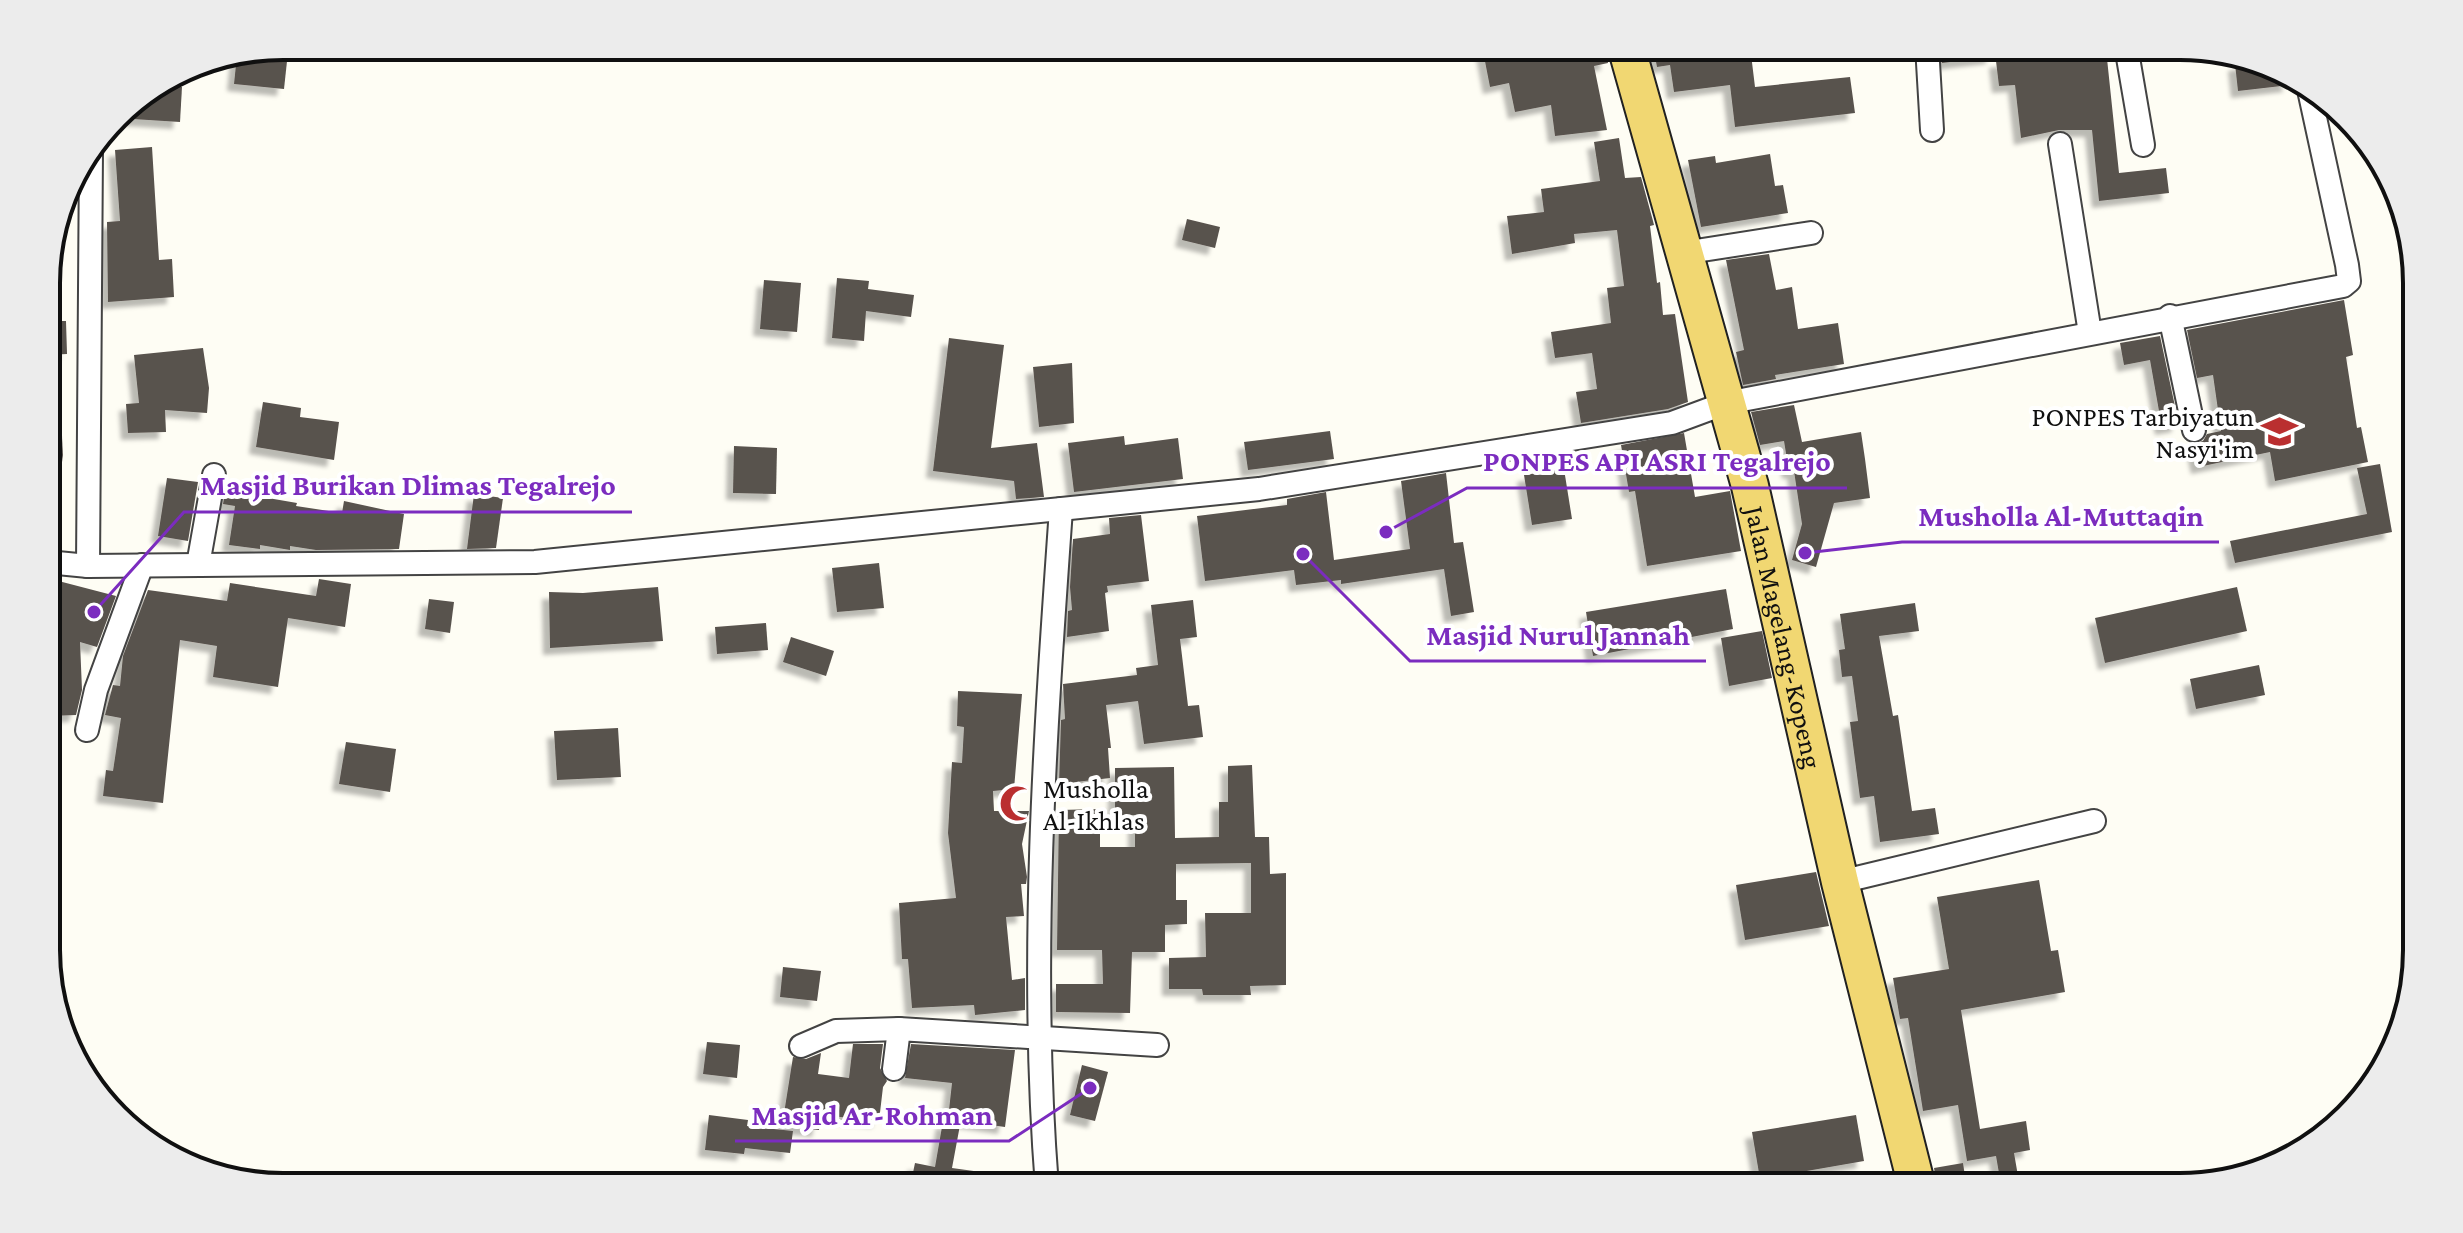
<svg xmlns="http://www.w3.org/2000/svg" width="2463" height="1233" font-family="'Crimson Pro',serif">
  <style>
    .building { fill: #59524d; filter: url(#shadow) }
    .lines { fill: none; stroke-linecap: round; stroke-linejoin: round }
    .minor-casing { stroke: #434343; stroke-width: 26 }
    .primary-casing { stroke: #212121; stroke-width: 40 }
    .minor { stroke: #fff; stroke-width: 22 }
    .primary { stroke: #f1d772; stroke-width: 36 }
    .labels { text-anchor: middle; stroke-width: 8; stroke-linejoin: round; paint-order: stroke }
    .poi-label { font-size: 28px; fill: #101010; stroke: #fff; text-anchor: end }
    .street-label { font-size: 28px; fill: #101010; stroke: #fff }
    .rim { fill: none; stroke: #101010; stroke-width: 4 }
    .leader { fill: none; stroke: #7b2cbf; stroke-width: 3 }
    .callout-dot { fill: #7b2cbf; stroke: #fff; stroke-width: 3 }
    .callout-label { font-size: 30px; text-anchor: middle; font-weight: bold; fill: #7b2cbf; stroke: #fff; stroke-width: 8; stroke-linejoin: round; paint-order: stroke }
  </style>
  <defs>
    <filter id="shadow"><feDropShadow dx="-7" dy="7" stdDeviation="2" flood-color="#0004"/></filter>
  </defs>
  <rect width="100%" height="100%" fill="#fefdf4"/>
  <g class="building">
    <path d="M1482,46H1605L1608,63L1594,66L1607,130L1555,136L1551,105L1515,112L1509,83L1490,87Z"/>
    <path d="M1653,46H1750L1755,87L1850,77L1855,113L1735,127L1730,85L1674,92L1670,65L1657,67Z"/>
    <path d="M1941,46H1993V57L1942,63Z"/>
    <path d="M2044,46H2081L2082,52L2106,49L2119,173L2166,168L2169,193L2099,201L2092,130H2059L2021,138L2015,85L1999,86L1996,61L2045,56Z"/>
    <path d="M264,50L288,52L284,89L234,84L237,55Z"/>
    <path d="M2250,62L2285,70L2290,85L2238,91L2235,64Z"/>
    <path d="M157,86L182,87L180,122L117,118L126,105Z"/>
    <path d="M1619,138L1625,178L1641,177L1653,221L1654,225L1650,226L1657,283L1660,282L1663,315L1675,314L1688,402L1668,409L1581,423L1576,392L1597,389L1592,353L1555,358L1551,332L1611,323L1607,288L1624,286L1617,230L1574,234L1575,243L1512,254L1507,216L1544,212L1541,189L1600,181L1594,142Z"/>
    <path d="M152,147L159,260L172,259L174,297L108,302L107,222L120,221L115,150Z"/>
    <path d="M1770,154L1775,186L1783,185L1788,213L1701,227L1688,160L1715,156L1716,163Z"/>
    <path d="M1187,219L1220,227L1215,248L1182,240Z"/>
    <path d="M1769,254L1776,290L1792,287L1798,329L1838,323L1844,364L1775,375L1776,379L1743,385L1736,352L1744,350L1726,260Z"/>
    <path d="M837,278L869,281L868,289L914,295L911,317L866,311L864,341L832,338Z"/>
    <path d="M764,280L801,283L797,332L760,329Z"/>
    <path d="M2344,300L2353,355L2346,357L2357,428L2361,427L2368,462L2275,481L2270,452L2198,467L2193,444L2203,441L2207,434L2221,431L2213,375L2197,378L2187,330Z"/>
    <path d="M47,321H66L67,354L47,355Z"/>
    <path d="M2160,336L2179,425L2162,428L2150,360L2124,365L2120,343Z"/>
    <path d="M949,338L1004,345L991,448L1037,443L1044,497L1016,499L1014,481L933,471Z"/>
    <path d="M203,348L209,388L207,413L165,410L166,432L128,433L126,404L139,403L134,355Z"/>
    <path d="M1072,363L1074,423L1039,427L1033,367Z"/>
    <path d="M47,399H60L63,455L58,491L47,490Z"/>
    <path d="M263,402L301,408L300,417L339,422L334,460L256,447Z"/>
    <path d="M1794,405L1802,442L1861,432L1865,459L1870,498L1834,503L1816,567L1792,560L1802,524L1794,471L1789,472L1784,441L1760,445L1751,412Z"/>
    <path d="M1330,431L1334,459L1248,470L1244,442Z"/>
    <path d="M1684,433L1695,497L1730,491L1741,551L1647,566L1635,491L1629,492L1621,445Z"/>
    <path d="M1124,436L1125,445L1178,438L1183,479L1074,492L1068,443Z"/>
    <path d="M734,446L777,448L776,494L733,493Z"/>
    <path d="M2380,464L2392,532L2235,563L2230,541L2367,514L2357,468Z"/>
    <path d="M1564,469L1572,519L1532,525L1524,475Z"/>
    <path d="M1446,473L1454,543L1463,542L1474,612L1451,616L1444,569L1341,584V580L1296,585L1294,570L1205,581L1197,516L1287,505V499L1326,492L1334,560L1410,549L1401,481Z"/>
    <path d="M167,478L198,482L188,541L158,536Z"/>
    <path d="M227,482L269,489L268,498L297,503L296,506L342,513L344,501L404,514L399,549L316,550L290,546V550L260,545V549L229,545L235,506L223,504Z"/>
    <path d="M474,494L503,498L496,548L467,549Z"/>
    <path d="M1141,515L1149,581L1107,586L1108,592L1105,593L1109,631L1067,637L1068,611L1072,610L1070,587L1073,539L1110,534L1109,518Z"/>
    <path d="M879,563L884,608L837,612L832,568Z"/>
    <path d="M47,578L116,596L97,647L80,642L82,690L76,715L48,716Z"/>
    <path d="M319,579L351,584L345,627L288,618L278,687L213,677L217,646L180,640L163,803L103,796L106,770L113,771L121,718L105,715L113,685L120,686L123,656L148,590L227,601L230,583L316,596Z"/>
    <path d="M658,587L663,641L550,648L549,592L583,593Z"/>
    <path d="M2237,587L2247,631L2105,663L2095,618Z"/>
    <path d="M1726,589L1733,629L1593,656L1586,612Z"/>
    <path d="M429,599L454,602L450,633L425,629Z"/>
    <path d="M1193,600L1197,637L1180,639L1188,706L1199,705L1203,737L1144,744L1138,701L1106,705L1111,748H1108L1110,778L1059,784L1061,720L1065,719L1063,684L1137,675L1136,668L1158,665L1151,605Z"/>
    <path d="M1915,603L1919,631L1879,636L1893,716L1898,715L1912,811L1935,808L1939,834L1880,842L1874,796L1860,798L1850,722L1858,721L1852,676L1842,677L1839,650L1845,649L1840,614Z"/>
    <path d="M766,623L768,650L717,654L715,627Z"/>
    <path d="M1762,631L1772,678L1729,686L1721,638Z"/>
    <path d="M791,637L834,651L826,676L783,662Z"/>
    <path d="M2259,665L2265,695L2196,709L2190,679Z"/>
    <path d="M958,691L1022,694L1014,789L993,791L994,811H1029L1022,844L1027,877L1026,884H1021L1024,916L1006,917L1012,980L1025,978V1010L975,1015L974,1005L912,1008L908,959H902L899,903L956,898L948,833L952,762L962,763L964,727L957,726Z"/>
    <path d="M618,728L621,777L557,780L554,731Z"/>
    <path d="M346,742L396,749L390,792L339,784Z"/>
    <path d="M1252,765L1255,837H1269L1270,874L1286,873V985L1250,986L1251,995H1203L1202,989H1169V958L1206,957L1205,913H1251V863L1176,864V900H1187V924L1165,925V952H1132L1130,1013L1056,1012V984H1103L1102,950H1057L1059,810L1100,809V847H1135V815H1115V768L1174,767L1175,838L1219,837V802H1228V766Z"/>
    <path d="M1816,872L1829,926L1745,940L1736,885Z"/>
    <path d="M2039,880L2051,951L2058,950L2065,992L1961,1010L1980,1129L2026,1121L2030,1150L2014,1153L2018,1176L2000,1179L1996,1156L1967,1161L1958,1105L1923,1111L1908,1018L1900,1019L1893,978L1949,969L1937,897Z"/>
    <path d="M783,967L821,971L817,1001L780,997Z"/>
    <path d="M707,1042L740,1045L737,1078L703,1074Z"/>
    <path d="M853,1044H883L880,1068L887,1081L883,1087L879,1121L821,1115L819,1130L782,1126L793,1057L806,1059L821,1053L818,1074L849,1078Z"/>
    <path d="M911,1044L1015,1050L1005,1127L948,1119L952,1083L905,1078Z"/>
    <path d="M1082,1065L1108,1072L1095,1121L1070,1115Z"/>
    <path d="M709,1115L748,1120L747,1126L793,1131L790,1153L745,1148L744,1154L705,1150Z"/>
    <path d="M1856,1115L1864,1161L1760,1179L1752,1132Z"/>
    <path d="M943,1121L960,1125L952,1168L1017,1177V1187H910L915,1163L935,1167Z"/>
    <path d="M1963,1163L1966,1183L1937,1187L1934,1168Z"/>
  </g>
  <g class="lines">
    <defs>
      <g id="minor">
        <path d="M1927,46L1932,130"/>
        <path d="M2126,46L2143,145"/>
        <path d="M2060,144L2090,333"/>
        <path d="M91,151L88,566L535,562L1259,489L1672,423L1726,403L2343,286L2349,281L2347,265L2309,90"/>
        <path d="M1683,253L1811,233"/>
        <path d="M2170,316L2194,430"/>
        <path d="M47,562L88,566"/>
        <path d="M198,565L214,475"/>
        <path d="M87,730L96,690L142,565"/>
        <path d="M1840,882L2094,821"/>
        <path d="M801,1046L836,1031L899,1029"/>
        <path d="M894,1069L899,1029L1157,1045"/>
        <path d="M1047,1187C1029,961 1045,735 1061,509"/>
      </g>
      <g id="primary">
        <path id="s1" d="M1626,46L1750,486L1840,882L1917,1187"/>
      </g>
    </defs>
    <use href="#minor" class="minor-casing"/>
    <use href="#primary" class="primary-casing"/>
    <use href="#minor" class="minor"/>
    <use href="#primary" class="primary"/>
  </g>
  <defs>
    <symbol id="school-bare" viewBox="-9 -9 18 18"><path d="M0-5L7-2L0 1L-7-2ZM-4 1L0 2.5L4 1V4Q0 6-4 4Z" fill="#ba2f30" stroke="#fff" stroke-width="2.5" paint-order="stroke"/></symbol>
    <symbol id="mosque-bare" viewBox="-9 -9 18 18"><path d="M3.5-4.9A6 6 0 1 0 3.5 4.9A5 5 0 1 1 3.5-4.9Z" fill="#ba2f30" stroke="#fff" stroke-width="2.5" paint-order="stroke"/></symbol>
  </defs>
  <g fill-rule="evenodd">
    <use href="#school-bare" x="2254" y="406" width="51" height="51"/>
    <use href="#mosque-bare" x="992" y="778" width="51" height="51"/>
  </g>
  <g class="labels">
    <g class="poi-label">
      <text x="2254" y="426">PONPES Tarbiyatun<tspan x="2254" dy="32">Nasyi'im</tspan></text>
      <text x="1043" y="798" text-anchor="start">Musholla<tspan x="1043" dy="32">Al-Ikhlas</tspan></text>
    </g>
    <g class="street-label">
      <text dy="10" stroke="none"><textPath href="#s1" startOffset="612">Jalan Magelang-Kopeng</textPath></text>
    </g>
  </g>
  <path d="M0 0H2463V1233H0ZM283 60H2180A223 223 0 0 1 2403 283V950A223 223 0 0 1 2180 1173H283A223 223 0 0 1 60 950V283A223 223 0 0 1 283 60Z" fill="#ececec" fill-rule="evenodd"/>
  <path class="rim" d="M283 60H2180A223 223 0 0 1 2403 283V950A223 223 0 0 1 2180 1173H283A223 223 0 0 1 60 950V283A223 223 0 0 1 283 60Z"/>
  <path class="leader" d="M1386 532L1467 488H1847M94 612L184 512H632M1805 553L1902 542H2219M1303 554L1410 661H1706M1090 1088L1009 1141H735"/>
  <g class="callout-dot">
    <circle cx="1386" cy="532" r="8"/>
    <circle cx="94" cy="612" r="8"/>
    <circle cx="1805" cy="553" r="8"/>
    <circle cx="1303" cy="554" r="8"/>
    <circle cx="1090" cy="1088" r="8"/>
  </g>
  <g class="callout-label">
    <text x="1657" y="471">PONPES API ASRI Tegalrejo</text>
    <text x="408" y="495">Masjid Burikan Dlimas Tegalrejo</text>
    <text x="2061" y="526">Musholla Al-Muttaqin</text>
    <text x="1558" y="645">Masjid Nurul Jannah</text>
    <text x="872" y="1125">Masjid Ar-Rohman</text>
  </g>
</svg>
